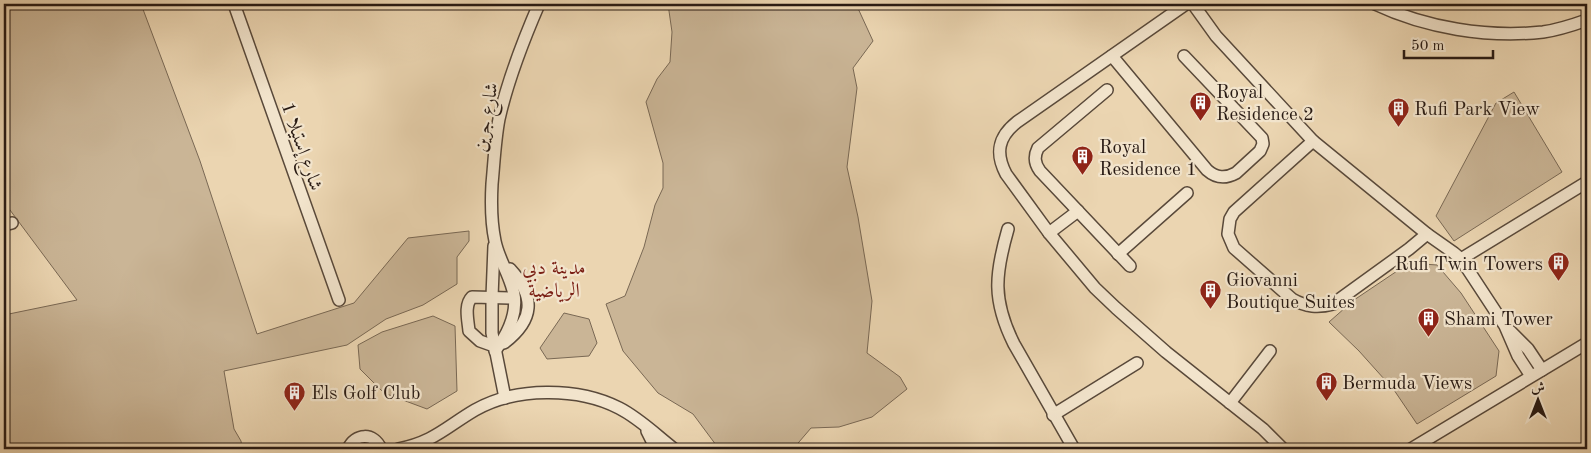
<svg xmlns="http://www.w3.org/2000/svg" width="1591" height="453" font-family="'Old Standard TT',Amiri,serif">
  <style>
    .green { fill: #cab596; stroke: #796854 }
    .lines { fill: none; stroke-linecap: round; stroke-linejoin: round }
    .minor-casing { stroke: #59493a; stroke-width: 14 }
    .minor { stroke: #f2e4cc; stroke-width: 11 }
    .labels { text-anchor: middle; stroke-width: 4.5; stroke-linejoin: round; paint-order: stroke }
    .poi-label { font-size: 19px; fill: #281a13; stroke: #f2e4cc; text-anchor: start }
    .street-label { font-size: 19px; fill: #281a13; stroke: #f2e4cc }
    .neighbourhood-label { font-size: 20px; fill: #7a1f14; stroke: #f2e4cc }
  </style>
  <rect width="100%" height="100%" fill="#ebd5b1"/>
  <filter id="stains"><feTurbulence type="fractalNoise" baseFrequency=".004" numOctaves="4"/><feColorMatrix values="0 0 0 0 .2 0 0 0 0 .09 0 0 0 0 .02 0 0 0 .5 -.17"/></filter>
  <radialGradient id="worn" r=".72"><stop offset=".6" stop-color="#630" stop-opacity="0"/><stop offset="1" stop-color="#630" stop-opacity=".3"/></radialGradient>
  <g class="green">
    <path d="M4,4H141L200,161L257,334L354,303L408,238L469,231V241L457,257V284L423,305L386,319L347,345L224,371L234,429L241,441L242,449H4V315L77,300L4,202Z"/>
    <path d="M668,4H856L873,41L853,68L857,88L847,167L858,217L872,301L867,353L900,377L907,389L872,417L839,427L811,428L793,449H719L693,414L658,393L623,351L606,304L625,296L644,247L655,205L663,188V163L646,102L657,79L670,62L672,32Z"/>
    <path d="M1514,92L1562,172L1454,241L1436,216L1496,103Z"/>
    <path d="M1409,263L1437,265L1461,293L1499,351L1496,376L1417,424L1394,390L1359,351L1329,322L1354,300Z"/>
    <path d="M564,313L589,319L597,343L589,356L547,359L540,348Z"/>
    <path d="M433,316L455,326L457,391L427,409L384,393L360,369L358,345L382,332Z"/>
  </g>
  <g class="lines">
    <defs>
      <g id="minor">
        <path d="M234,4L339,300"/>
        <path d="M1186,4L1017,122C998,137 995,153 1006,174L1049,233L1095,288L1116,308L1166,352L1263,429L1283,449"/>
        <path d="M1193,4L1216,36L1313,141L1427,234L1454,253L1461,259L1505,326L1518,356L1531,376"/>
        <path d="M1375,4C1426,28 1487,38 1543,32C1558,30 1573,25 1587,20"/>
        <path d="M1112,56L1207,170C1216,178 1225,179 1236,173L1260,151L1263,144L1262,138L1184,56"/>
        <path d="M1107,90L1038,148C1034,156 1034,163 1040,171L1130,266"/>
        <path d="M1313,141L1234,212L1230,219L1228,234L1234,248L1292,299C1306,307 1318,308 1333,304L1409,249L1427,234"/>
        <path d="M4,225L12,223"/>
        <path d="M1008,229C995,274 992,300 1014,344L1074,449"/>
        <path d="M1049,233L1078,211"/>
        <path d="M494,246L492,297V333L505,398"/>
        <path d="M1118,254L1187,193"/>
        <path d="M1461,259L1587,182"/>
        <path d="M1510,331L1528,349L1542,370"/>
        <path d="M504,343C534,320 536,297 510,269"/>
        <path d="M494,346L480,341L469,331C468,320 464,305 472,297L514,298"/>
        <path d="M495,351C510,331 521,308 511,284C506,269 498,256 495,241C491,222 491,202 492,184C494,163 495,140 499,119C508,79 523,41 539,4"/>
        <path d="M1230,403L1270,351"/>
        <path d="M1053,415L1137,363"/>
        <path d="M647,431L656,449"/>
        <path d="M348,449C355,433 374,432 381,449"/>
        <path d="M398,449C434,442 446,427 475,410C515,387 578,387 619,408C639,418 656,435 674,449"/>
        <path d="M1411,449L1587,343"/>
      </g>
    </defs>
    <use href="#minor" class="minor-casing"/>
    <use href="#minor" class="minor"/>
  </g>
  <defs>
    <symbol id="building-pin" viewBox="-11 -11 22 30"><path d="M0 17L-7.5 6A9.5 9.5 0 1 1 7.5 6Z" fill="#8f2418" stroke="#f2e4cc"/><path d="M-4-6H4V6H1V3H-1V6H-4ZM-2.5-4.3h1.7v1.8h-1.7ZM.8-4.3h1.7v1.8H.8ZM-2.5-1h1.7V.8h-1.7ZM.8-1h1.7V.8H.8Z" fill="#fff"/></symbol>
  </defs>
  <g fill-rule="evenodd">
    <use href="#building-pin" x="1188" y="90" width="25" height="34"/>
    <use href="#building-pin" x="1386" y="96" width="25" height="34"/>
    <use href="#building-pin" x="1070" y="144" width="25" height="34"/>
    <use href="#building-pin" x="1546" y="250" width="25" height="34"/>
    <use href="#building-pin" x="1198" y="278" width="25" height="34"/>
    <use href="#building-pin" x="1416" y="306" width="25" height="34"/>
    <use href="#building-pin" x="1314" y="370" width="25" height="34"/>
    <use href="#building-pin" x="282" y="380" width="25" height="34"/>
  </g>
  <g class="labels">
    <g class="poi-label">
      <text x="1216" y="98">Royal<tspan x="1216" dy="22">Residence 2</tspan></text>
      <text x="1414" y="115">Rufi Park View</text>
      <text x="1099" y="153">Royal<tspan x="1099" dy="22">Residence 1</tspan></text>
      <text x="1543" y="270" text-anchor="end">Rufi Twin Towers</text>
      <text x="1226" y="286">Giovanni<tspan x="1226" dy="22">Boutique Suites</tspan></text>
      <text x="1444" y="325">Shami Tower</text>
      <text x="1342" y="389">Bermuda Views</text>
      <text x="311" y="399">Els Golf Club</text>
    </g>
    <g class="street-label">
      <text transform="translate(485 117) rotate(-80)" y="7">شارع جرين</text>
      <text transform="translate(303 146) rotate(71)" y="7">شارع إستيلا 1</text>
    </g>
    <g class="neighbourhood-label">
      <text x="554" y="274">مدينة دبي<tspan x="554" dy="23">الرياضية</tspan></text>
    </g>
  </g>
  <rect width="1591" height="453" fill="none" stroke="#ebd5b1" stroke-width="20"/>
  <rect x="5" y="5" width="1581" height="443" fill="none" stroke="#281a13" stroke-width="2.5"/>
  <rect x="10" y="10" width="1571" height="433" fill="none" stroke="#281a13"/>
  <g transform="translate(1538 400)" stroke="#f2e4cc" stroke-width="4" paint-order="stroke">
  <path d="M0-4L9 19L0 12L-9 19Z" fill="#281a13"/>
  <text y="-8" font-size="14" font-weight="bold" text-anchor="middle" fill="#281a13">ش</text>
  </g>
  <path d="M1404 50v8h89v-8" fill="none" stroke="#281a13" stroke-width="2.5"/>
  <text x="1411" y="50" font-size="15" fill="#281a13" stroke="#f2e4cc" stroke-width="4" paint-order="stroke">50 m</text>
  <rect width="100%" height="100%" filter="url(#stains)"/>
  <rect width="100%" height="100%" fill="url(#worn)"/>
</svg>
